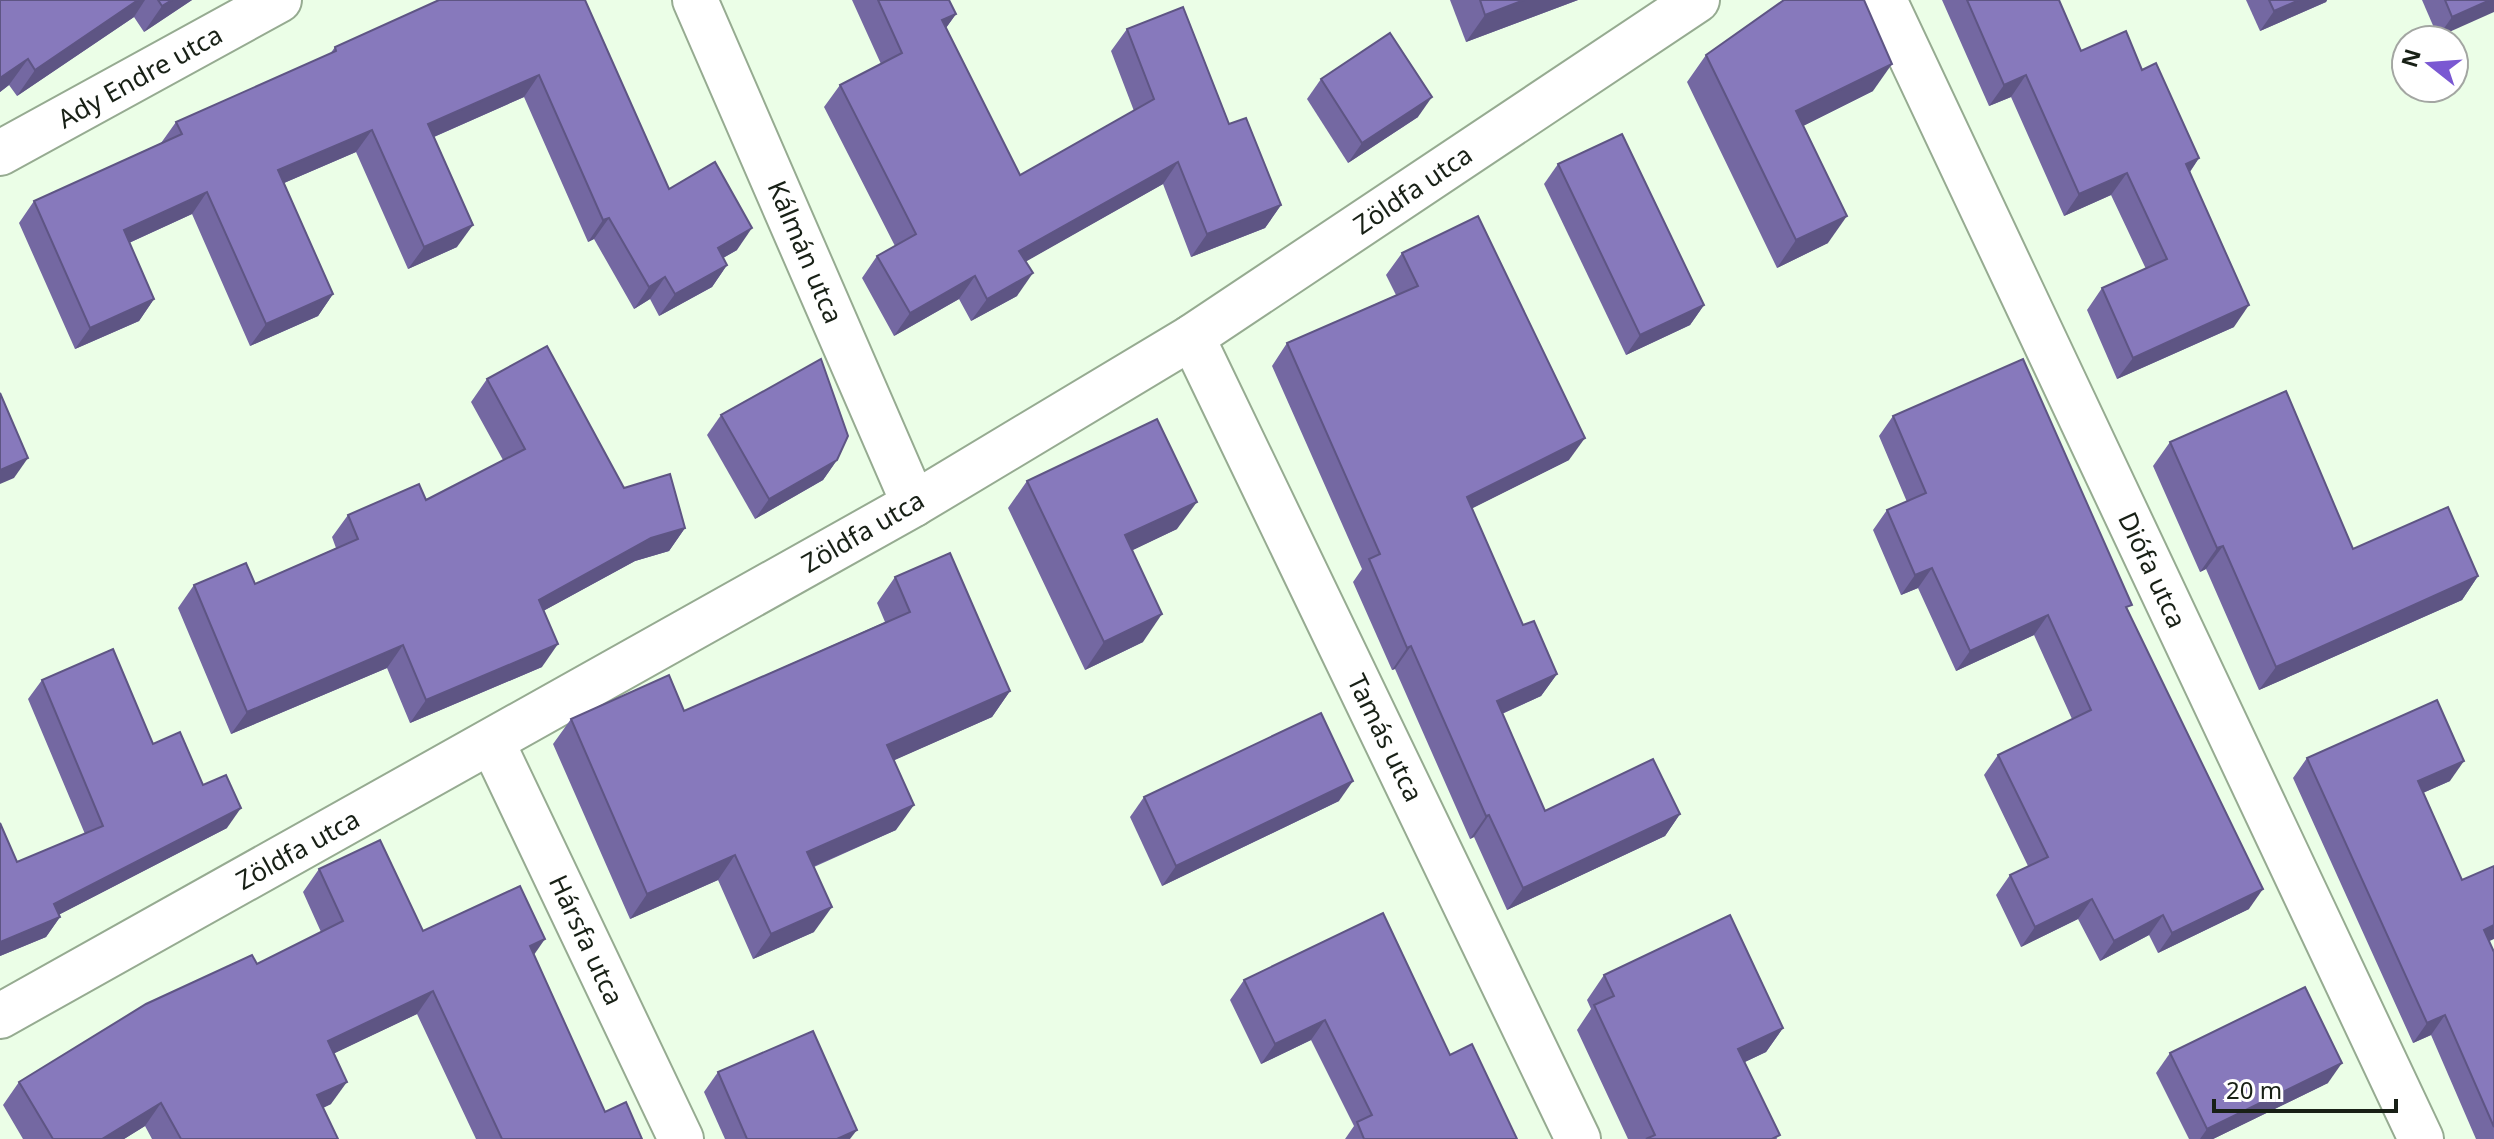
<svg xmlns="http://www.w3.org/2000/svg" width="2494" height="1139" font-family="'Noto Sans',sans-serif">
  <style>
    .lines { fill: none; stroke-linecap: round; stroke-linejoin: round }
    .street-casing { stroke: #96ab91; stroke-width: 48 }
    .street { stroke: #fff; stroke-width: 44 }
    .wall { fill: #7468a2 }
    .shaded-wall { fill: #5e5584 }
    .building { fill: #8779bc; stroke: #5e5584; stroke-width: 2 }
    .labels { text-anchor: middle; stroke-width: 8; stroke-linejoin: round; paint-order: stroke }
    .street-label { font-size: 26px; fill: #182016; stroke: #fff }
  </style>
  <rect width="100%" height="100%" fill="#ebfee7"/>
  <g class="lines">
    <defs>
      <g id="street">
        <path d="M695,0L914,504"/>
        <path d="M1884,0L2421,1139"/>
        <path d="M0,153L279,0"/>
        <path d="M1192,337L1578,1139"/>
        <path d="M492,742L681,1139"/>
        <path d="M0,1016L914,504L1192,337L1697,0"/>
      </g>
    </defs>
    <use href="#street" class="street-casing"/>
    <use href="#street" class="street"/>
  </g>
  <g class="wall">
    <path d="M0,0H192L144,32L134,17L17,96L9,85L0,92Z"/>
    <path d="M585,0L669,189L737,250L723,258L727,265L712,287L659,316L650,299L634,309L594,239L588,242L524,97L434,137L457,247L408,269L356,152L284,183L333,294L318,316L250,346L192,214L129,243L154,299L139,321L75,349L19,223L34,201L161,143L176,122L330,54L335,47Z"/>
    <path d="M852,0H949L956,14L946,28L1020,175L1134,111L1111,51L1127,29L1229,124L1281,205L1265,228L1191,257L1163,184L1026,261L1017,296L971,321L959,299L894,336L862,278L877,256L895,246L824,107L840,85L881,64Z"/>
    <path d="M1450,0H1578L1466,42Z"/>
    <path d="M1942,0H2059L2081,51L2142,70L2199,158L2190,172L2234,327L2117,379L2087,310L2102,288L2146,269L2111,195L2064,216L2011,97L1989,106Z"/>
    <path d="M2246,0H2327L2326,2L2260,31Z"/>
    <path d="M2422,0H2494L2438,37Z"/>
    <path d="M1706,55L1873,91L1803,126L1828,243L1777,268L1687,82Z"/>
    <path d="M1321,79L1418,117L1348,163L1307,99Z"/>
    <path d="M1558,164L1704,305L1690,325L1626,355L1544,184Z"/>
    <path d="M1402,253L1569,460L1472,508L1523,625L1557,674L1541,696L1502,714L1545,811L1680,814L1665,836L1507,910L1474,837L1470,839L1395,669L1392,670L1353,582L1362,569L1272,366L1287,343L1396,295L1386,275Z"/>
    <path d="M487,379L624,488L685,528L669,551L635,561L543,611L542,667L410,723L387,668L231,734L178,608L194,585L255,584L336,548L332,537L348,515L426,500L503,460L471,402Z"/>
    <path d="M721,415L837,460L823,480L755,519L707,435Z"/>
    <path d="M1893,416L2128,610L2249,909L2158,953L2149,935L2100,961L2078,919L2021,947L1996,895L2010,875L2028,866L1984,775L1998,755L2072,719L2034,635L1956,671L1918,588L1901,595L1873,530L1887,510L1907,502L1879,436Z"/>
    <path d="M2170,442L2353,549L2478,576L2462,600L2259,690L2206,569L2200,572L2153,466Z"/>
    <path d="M1027,481L1177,529L1132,550L1143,642L1085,670L1008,508Z"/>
    <path d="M895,577L1010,691L992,717L894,760L896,830L814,867V932L753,959L718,880L630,919L553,744L571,719L684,711L885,622L877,603Z"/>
    <path d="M42,680L153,744L203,785L227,828L58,915L60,917L46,937L0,956V823L17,862L85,834L28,699Z"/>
    <path d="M2307,758L2450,781L2423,793L2494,952V1139H2476L2431,1035L2413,1043L2293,778Z"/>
    <path d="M1144,797L1339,801L1162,886L1130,817Z"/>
    <path d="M319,869L423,931L534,955L605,1112L642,1139H476L417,1014L334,1053L331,1104L323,1108L338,1139H152L145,1126L124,1139H23L3,1105L19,1082L321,932L303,892Z"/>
    <path d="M1604,975L1783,1028L1766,1052L1745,1062L1777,1139H1628L1577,1030L1591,1009L1587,1000Z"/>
    <path d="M1244,980L1450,1055L1517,1139H1345L1354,1126L1311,1040L1261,1064L1230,1000Z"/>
    <path d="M2170,1053L2328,1083L2213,1139H2189L2156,1073Z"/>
    <path d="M718,1072L850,1139H725L704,1092Z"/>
  </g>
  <g class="shaded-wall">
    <path d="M138,0H145L134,17L17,96L35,70Z"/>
    <path d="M172,0H192L144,32L162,6Z"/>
    <path d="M1524,0H1578L1466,42L1485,15Z"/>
    <path d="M2299,0H2327L2326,2L2260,31L2274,11Z"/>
    <path d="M2490,0H2494V12L2438,37L2452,17Z"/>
    <path d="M956,14L940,36L942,20Z"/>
    <path d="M28,59L9,85L0,92V78Z"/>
    <path d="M1892,64L1873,91L1777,139L1796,111Z"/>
    <path d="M539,75L524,97L413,146L428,124Z"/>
    <path d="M2026,75L2011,97L1989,106L2004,85Z"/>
    <path d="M1432,97L1418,117L1348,163L1362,143Z"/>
    <path d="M372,130L356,152L263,192L278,170Z"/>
    <path d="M2199,158L2184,180L2186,164Z"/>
    <path d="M1178,162L1163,184L1004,274L1019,251Z"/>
    <path d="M2127,173L2111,195L2064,216L2079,194Z"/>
    <path d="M207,192L192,214L109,252L124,230Z"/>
    <path d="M1281,205L1265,228L1191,257L1207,234Z"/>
    <path d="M1847,216L1828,243L1777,268L1796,240Z"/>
    <path d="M609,218L594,239L588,242L603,220Z"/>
    <path d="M473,225L457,247L408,269L424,247Z"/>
    <path d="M752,228L737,250L702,270L718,248Z"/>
    <path d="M727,265L712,287L659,316L675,294Z"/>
    <path d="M1033,273L1017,296L971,321L987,299Z"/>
    <path d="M975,276L959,299L894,336L910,313Z"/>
    <path d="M665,277L650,299L634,309L649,287Z"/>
    <path d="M333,294L318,316L250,346L266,324Z"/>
    <path d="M154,299L139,321L75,349L90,328Z"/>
    <path d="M1704,305L1690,325L1626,355L1640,335Z"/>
    <path d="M2249,305L2234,327L2117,379L2133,358Z"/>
    <path d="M1585,438L1569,460L1451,519L1467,497Z"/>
    <path d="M28,458L14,478L0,484V470Z"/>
    <path d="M837,460L823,480L755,519L769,499Z"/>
    <path d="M1197,502L1177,529L1106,563L1125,535Z"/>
    <path d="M685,528L669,551L635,561L523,622L539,600L651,538Z"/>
    <path d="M2223,546L2206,569L2200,572L2217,548Z"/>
    <path d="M1932,568L1918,588L1901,595L1915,575Z"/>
    <path d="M2478,576L2462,600L2259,690L2276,667Z"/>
    <path d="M1162,614L1143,642L1085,670L1104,642Z"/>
    <path d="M2048,615L2034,635L1956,671L1970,651Z"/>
    <path d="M558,644L542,667L410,723L426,700Z"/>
    <path d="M403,645L387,668L231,734L247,712Z"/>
    <path d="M1411,646L1395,669L1392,670L1407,648Z"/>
    <path d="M1557,674L1541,696L1481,723L1497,701Z"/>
    <path d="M1010,691L992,717L870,771L887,745Z"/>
    <path d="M2464,761L2450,781L2404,801L2418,781Z"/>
    <path d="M1353,781L1339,801L1162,886L1176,866Z"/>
    <path d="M914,805L896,830L789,877L807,852Z"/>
    <path d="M241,808L227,828L41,924L54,904Z"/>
    <path d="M1680,814L1665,836L1507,910L1523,888Z"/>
    <path d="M1489,815L1474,837L1470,839L1486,816Z"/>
    <path d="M735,855L718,880L630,919L647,894Z"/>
    <path d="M2263,889L2249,909L2158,953L2172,933Z"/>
    <path d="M2092,899L2078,919L2021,947L2035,927Z"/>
    <path d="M832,907L814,932L753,959L771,934Z"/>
    <path d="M2163,915L2149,935L2100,961L2114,941Z"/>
    <path d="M60,917L46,937L0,956V942Z"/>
    <path d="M2494,925V939L2470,950L2484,930Z"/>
    <path d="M545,939L529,962L530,946Z"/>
    <path d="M433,991L417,1014L312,1064L328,1041Z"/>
    <path d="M2445,1015L2431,1035L2413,1043L2427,1023Z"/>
    <path d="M1325,1020L1311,1040L1261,1064L1275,1044Z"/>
    <path d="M1783,1028L1766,1052L1721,1073L1738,1049Z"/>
    <path d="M2342,1063L2328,1083L2213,1139H2200L2207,1129Z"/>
    <path d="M347,1082L331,1104L301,1118L317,1095Z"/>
    <path d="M161,1103L145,1126L124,1139H102Z"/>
    <path d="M857,1130L850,1139H837Z"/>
  </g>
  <g class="building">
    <path d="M0,0H138L35,70L28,59L0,78Z"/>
    <path d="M158,0H172L162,6Z"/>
    <path d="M439,0H585L669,189L715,162L752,228L718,248L727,265L675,294L665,277L649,287L609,218L603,220L539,75L428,124L473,225L424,247L372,130L278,170L333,294L266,324L207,192L124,230L154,299L90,328L34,201L182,134L176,122L336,51L335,47Z"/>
    <path d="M878,0H949L956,14L942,20L1020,175L1154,99L1127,29L1183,7L1229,124L1246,118L1281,205L1207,234L1178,162L1019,251L1033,273L987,299L975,276L910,313L877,256L916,234L840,85L902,53Z"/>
    <path d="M1480,0H1524L1485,15Z"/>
    <path d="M1784,0H1864L1892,64L1796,111L1847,216L1796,240L1706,55Z"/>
    <path d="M1967,0H2059L2081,51L2126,31L2142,70L2156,63L2199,158L2186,164L2249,305L2133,358L2102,288L2167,259L2127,173L2079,194L2026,75L2004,85Z"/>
    <path d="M2269,0H2299L2274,11Z"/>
    <path d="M2445,0H2490L2452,17Z"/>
    <path d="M1390,33L1432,97L1362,143L1321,79Z"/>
    <path d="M1622,134L1704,305L1640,335L1558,164Z"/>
    <path d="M1478,216L1585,438L1467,497L1523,625L1534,621L1557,674L1497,701L1545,811L1653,759L1680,814L1523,888L1489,815L1486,816L1411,646L1407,648L1369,559L1380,554L1287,343L1418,286L1402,253Z"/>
    <path d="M547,346L624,488L670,474L685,528L651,538L539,600L558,644L426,700L403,645L247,712L194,585L246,563L255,584L358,539L348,515L419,484L426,500L525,449L487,379Z"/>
    <path d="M821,359L848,436L837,460L769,499L721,415Z"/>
    <path d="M2023,359L2132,605L2126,607L2263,889L2172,933L2163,915L2114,941L2092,899L2035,927L2010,875L2048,857L1998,755L2091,710L2048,615L1970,651L1932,568L1915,575L1887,510L1926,493L1893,416Z"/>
    <path d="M2286,391L2353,549L2448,507L2478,576L2276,667L2223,546L2217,548L2170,442Z"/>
    <path d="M0,393L28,458L0,470Z"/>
    <path d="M1157,419L1197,502L1125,535L1162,614L1104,642L1027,481Z"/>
    <path d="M950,553L1010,691L887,745L914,805L807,852L832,907L771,934L735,855L647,894L571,719L669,675L684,711L910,612L895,577Z"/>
    <path d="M113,649L153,744L180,732L203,785L226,775L241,808L54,904L60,917L0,942V823L17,862L103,826L42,680Z"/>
    <path d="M2437,700L2464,761L2418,781L2462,880L2494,866V925L2484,930L2494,952V1127L2445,1015L2427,1023L2307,758Z"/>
    <path d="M1321,713L1353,781L1176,866L1144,797Z"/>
    <path d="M380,840L423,931L520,886L545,939L530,946L605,1112L626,1102L642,1139H502L433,991L328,1041L347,1082L317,1095L338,1139H181L161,1103L102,1139H53L19,1082L146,1004L252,955L257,964L343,921L319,869Z"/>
    <path d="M1383,913L1450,1055L1472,1044L1517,1139H1364L1357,1122L1372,1115L1325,1020L1275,1044L1244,980Z"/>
    <path d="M1730,915L1783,1028L1738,1049L1780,1135L1772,1139H1646L1655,1135L1594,1005L1614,996L1604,975Z"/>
    <path d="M2305,987L2342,1063L2207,1129L2170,1053Z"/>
    <path d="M813,1031L857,1130L837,1139H747L718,1072Z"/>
  </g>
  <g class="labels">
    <g class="street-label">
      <text transform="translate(140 77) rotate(-29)" y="9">Ady Endre utca</text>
      <text transform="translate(1413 190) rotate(-34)" y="9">Zöldfa utca</text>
      <text transform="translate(805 252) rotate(67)" y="9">Kálmán utca</text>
      <text transform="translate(863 532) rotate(-30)" y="9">Zöldfa utca</text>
      <text transform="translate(2152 570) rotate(65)" y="9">Diófa utca</text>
      <text transform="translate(1385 738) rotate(64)" y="9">Tamás utca</text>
      <text transform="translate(298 850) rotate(-29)" y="9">Zöldfa utca</text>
      <text transform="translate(586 940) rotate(65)" y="9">Hársfa utca</text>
    </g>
  </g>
  <g transform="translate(2430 64) rotate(287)"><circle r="38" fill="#ffffff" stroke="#a3a6a2" stroke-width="2"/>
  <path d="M0-6L14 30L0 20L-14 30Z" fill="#7a58d2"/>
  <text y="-12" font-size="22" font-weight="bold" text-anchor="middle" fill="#182016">N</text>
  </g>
  <path d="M2214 1099v12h182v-12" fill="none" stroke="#182016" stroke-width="4"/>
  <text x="2226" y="1099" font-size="24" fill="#182016" stroke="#ffffff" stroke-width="6" paint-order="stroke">20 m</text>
</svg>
